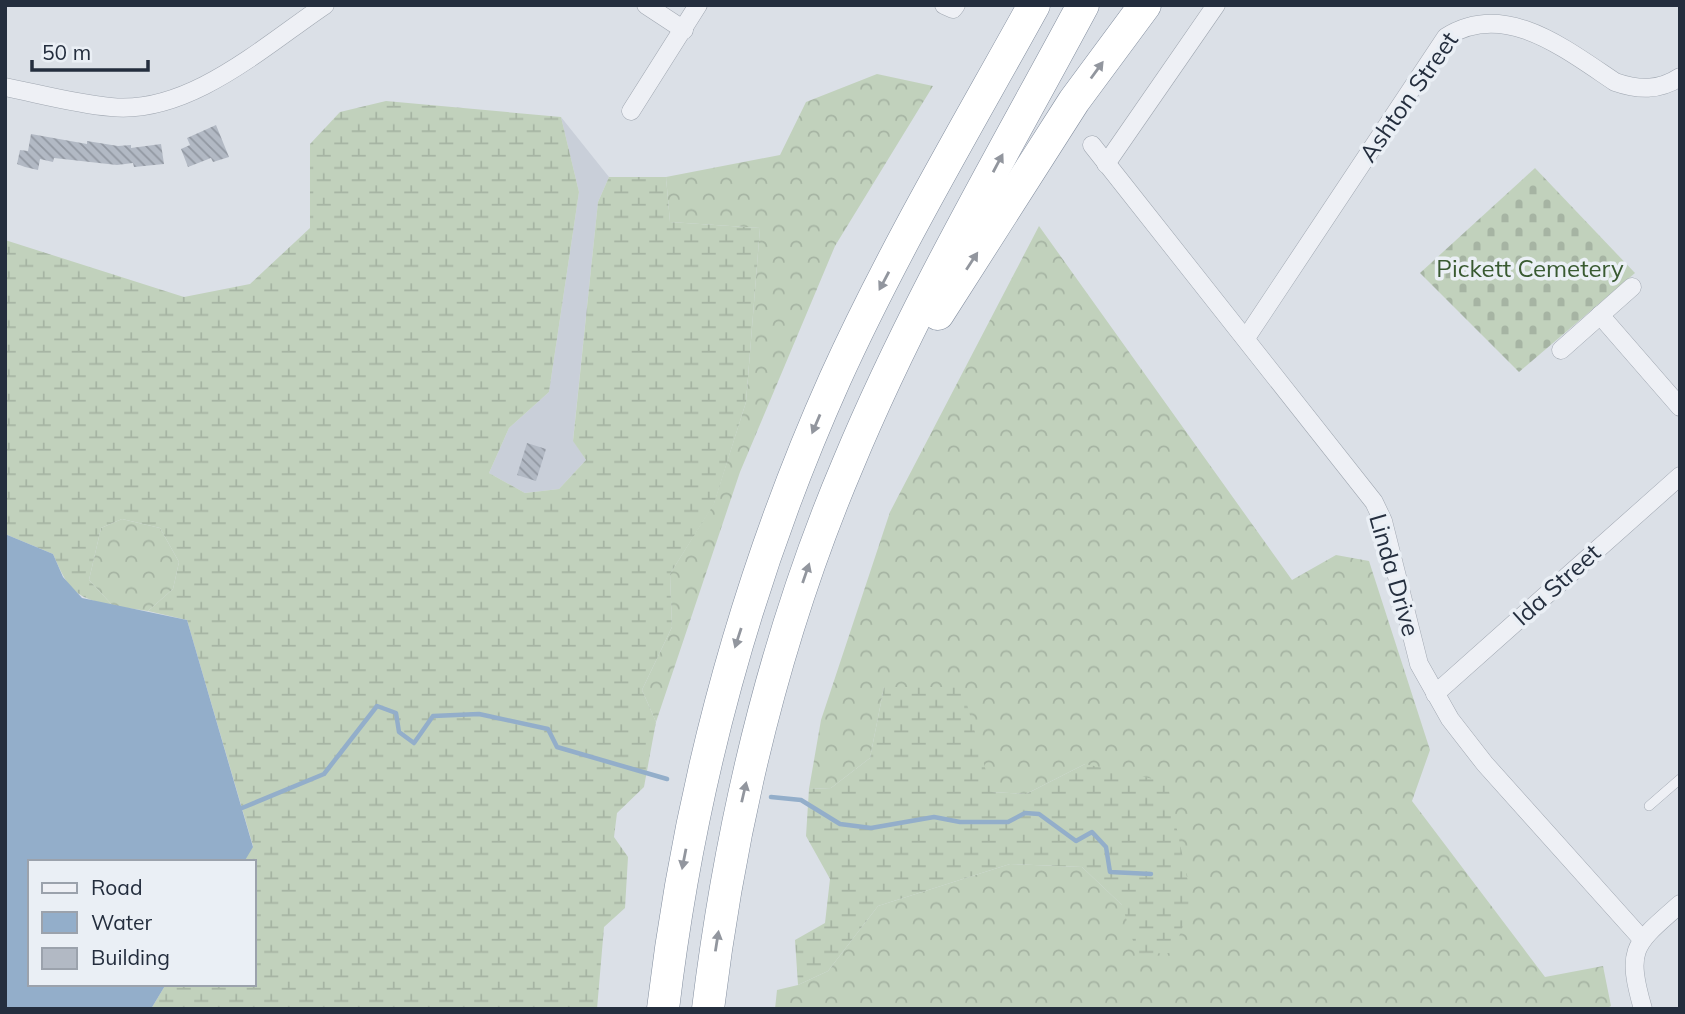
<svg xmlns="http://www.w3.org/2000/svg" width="1685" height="1014" font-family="Mulish,sans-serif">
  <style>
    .built { fill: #c9cfd9 }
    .forest { fill: url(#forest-crowns) }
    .wetland { fill: url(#wetland-marsh) }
    .cemetery { fill: url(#cemetery-stones) }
    .water { fill: #93aeca }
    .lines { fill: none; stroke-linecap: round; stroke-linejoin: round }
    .stream { stroke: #93aeca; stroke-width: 4.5 }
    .building { fill: url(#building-back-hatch) }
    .lane-casing { stroke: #a0a7b1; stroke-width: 10 }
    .street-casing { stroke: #a0a7b1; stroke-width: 19 }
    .highway-casing { stroke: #828d9e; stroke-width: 33 }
    .lane { stroke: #eef0f5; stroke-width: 9 }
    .street { stroke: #eef0f5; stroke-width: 18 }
    .highway { stroke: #fff; stroke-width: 32 }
    .oneway { fill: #92969e }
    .labels { text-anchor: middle; stroke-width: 7; stroke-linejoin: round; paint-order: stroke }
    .street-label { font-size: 24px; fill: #242e3e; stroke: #eaeff5 }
    .park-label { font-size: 24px; fill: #395a31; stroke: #eaeff5 }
  </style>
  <defs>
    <pattern id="forest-crowns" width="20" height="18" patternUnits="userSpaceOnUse" patternTransform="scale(1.75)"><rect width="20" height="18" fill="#c1d1bc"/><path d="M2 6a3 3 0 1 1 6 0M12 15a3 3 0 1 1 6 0" fill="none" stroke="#a6b4a3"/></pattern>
    <pattern id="wetland-marsh" width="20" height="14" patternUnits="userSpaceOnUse" patternTransform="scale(1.75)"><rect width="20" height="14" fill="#c1d1bc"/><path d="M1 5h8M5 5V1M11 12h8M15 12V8" fill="none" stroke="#a6b4a3"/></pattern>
    <pattern id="cemetery-stones" width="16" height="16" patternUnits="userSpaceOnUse" patternTransform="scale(1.75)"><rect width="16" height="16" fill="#c1d1bc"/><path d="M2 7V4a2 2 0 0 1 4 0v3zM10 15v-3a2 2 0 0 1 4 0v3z" fill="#a6b4a3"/></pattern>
    <pattern id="building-back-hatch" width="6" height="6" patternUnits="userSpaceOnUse" patternTransform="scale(1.75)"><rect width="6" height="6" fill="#b2b9c4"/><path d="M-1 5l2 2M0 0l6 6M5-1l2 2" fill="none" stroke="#9197a1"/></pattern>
  </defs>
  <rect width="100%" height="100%" fill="#dbe0e7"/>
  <path class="built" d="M561,117L609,177L598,202L573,440L586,460L559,489L525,493L489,473L509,428L549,392L579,192Z"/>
  <g class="forest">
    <path d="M877,74L933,86L835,246L740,472L656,722L642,690L672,627L670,574L714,503L746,402L760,228L670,222L666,177L780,155L806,102Z"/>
    <path d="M1039,226L1292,580L1336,555L1369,561L1430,750L1412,801L1545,977L1603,966L1611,1006L1605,1009H775L777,990L798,985L828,971L878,906L1010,864L1082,867L1122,905L1085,764L1026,794L992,792L884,687L870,758L831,788L809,789L821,720L890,512Z"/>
    <path d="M122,519L160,528L179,562L173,589L148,611L113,606L89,580L101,528Z"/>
  </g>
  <g class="wetland">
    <path d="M386,101L561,117L579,192L549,392L509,428L489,473L525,493L559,489L586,460L573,441L598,202L609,177H666L670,222L760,228L746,402L714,504L670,574L672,627L642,690L656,722L644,787L617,813L614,837L628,857L625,908L604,927L597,1009H151L166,984H254V862H243L253,846L187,620L148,611L173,589L179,562L160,528L122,519L101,528L89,580L113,606C74,597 69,591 53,554L5,534V240L184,297L250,284L310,228V144L340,112Z"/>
    <path d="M884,687H962L992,792L1026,794L1085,764L1167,782L1192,901L1173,953L1137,954L1122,905L1082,867L1010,864L878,906L828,971L798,985L795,940L825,923L830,879L806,836L809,789L831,788L870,758Z"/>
  </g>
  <path class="cemetery" d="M1535,168L1635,273L1519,372L1420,273Z"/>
  <path class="water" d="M5,534L53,554L63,577L82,598L187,620L253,847L244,862H30V984H166L151,1009H5Z"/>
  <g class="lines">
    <g class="stream">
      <path d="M771,797L801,800L840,824L871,828L934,817L960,822H1008L1025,813L1039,814L1076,841L1092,832L1106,847L1110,872L1151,874"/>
      <path d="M242,808L324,774L377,706L396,713L399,732L414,743L433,716L479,714L548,729L557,747L667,779"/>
    </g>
  </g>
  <g class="building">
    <path d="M216,125L229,157L213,162L211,158L188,167L181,149L190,145L187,138Z"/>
    <path d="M31,134L87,144V141L118,146L131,145V148L161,144L164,164L134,167L133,163L117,165L54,158L53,162L40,159L38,170L25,167L17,164L20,150L28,151Z"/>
    <path d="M527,443L546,449L536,481L517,475Z"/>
  </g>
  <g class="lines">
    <defs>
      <path id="lane" d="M1649,806L1680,779"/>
      <g id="street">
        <path d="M646,5L684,30"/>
        <path d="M944,5L953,9L956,5"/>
        <path d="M5,87C40,94 76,104 111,107C189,115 264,46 325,5"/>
        <path d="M631,111L698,5"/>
        <path d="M1092,145L1374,502L1383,521L1419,664L1450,719L1485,764L1641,938"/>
        <path d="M1106,164L1216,5"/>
        <path d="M1600,315L1680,407"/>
        <path d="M1246,338L1446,37C1504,0 1564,48 1615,82C1638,90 1659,91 1680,77"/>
        <path d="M1561,350L1632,287"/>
        <path d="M1435,694L1680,476"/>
        <path d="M1643,1009C1625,947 1635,944 1680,904"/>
      </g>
      <g id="highway">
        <path d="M938,314L1074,101L1145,5"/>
        <path d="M663,1009C689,790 745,580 835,379C893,251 966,128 1034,5"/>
        <path d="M708,1009C731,822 774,638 848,464C914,305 1002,156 1083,5"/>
      </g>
    </defs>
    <use href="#lane" class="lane-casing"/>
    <use href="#street" class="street-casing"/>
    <use href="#highway" class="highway-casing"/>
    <use href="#lane" class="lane"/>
    <use href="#street" class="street"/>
    <use href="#highway" class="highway"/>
  </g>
  <defs><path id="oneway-solid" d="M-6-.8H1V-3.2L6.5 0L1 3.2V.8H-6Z" transform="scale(1.75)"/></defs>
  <g class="oneway">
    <use href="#oneway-solid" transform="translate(1097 70) rotate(-54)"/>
    <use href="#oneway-solid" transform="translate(998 163) rotate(-62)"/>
    <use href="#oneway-solid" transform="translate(972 261) rotate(-57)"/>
    <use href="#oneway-solid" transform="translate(884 281) rotate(118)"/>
    <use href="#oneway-solid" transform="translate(816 424) rotate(113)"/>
    <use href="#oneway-solid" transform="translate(806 573) rotate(-71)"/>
    <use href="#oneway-solid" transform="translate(738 638) rotate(108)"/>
    <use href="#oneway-solid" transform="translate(744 792) rotate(-77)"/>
    <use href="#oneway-solid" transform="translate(684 859) rotate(101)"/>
    <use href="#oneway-solid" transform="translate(717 941) rotate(-81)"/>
  </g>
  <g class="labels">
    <g class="street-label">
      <text transform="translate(1409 97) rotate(-55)" y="8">Ashton Street</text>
      <text transform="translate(1394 575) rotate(74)" y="8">Linda Drive</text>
      <text transform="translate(1557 585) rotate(-42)" y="8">Ida Street</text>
    </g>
    <g class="park-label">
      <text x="1530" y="277">Pickett Cemetery</text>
    </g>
  </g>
  <rect width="1685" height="1014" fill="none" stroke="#242e3e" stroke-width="14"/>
  <rect x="28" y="860" width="228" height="126" fill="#eaeff5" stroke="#9ba2ac" stroke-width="2"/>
  <rect x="42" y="883" width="35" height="10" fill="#eef0f5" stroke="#9ba2ac" stroke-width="2"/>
  <text x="91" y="895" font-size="21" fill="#242e3e">Road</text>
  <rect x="42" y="912" width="35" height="21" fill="#93aeca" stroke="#9ba2ac" stroke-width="2"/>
  <text x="91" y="930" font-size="21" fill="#242e3e">Water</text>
  <rect x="42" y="948" width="35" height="21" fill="#b2b9c4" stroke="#9ba2ac" stroke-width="2"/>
  <text x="91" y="965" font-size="21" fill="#242e3e">Building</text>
  <path d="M32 60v10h116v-10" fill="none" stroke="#242e3e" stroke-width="3.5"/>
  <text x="42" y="60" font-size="21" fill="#242e3e" stroke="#eaeff5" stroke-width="5" paint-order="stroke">50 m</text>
</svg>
